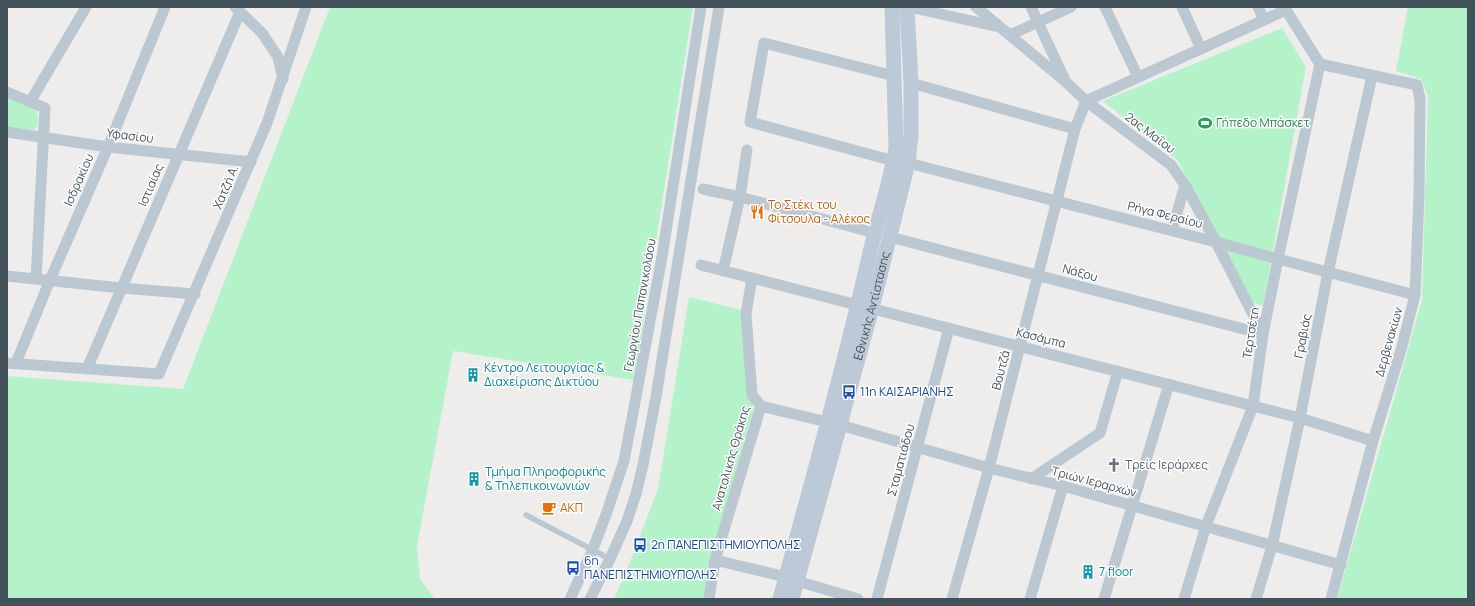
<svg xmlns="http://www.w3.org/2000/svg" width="1475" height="606" font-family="Manrope,sans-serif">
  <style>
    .green { fill: #b4f3ca }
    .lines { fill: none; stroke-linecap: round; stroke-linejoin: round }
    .lane { stroke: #bbc8d1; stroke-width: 5.5 }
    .street { stroke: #bbc8d1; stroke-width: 11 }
    .secondary { stroke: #bccad8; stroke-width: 15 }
    .labels { text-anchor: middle; stroke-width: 3; stroke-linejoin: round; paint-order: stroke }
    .leisure-label { font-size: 12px; fill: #27864d; stroke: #fff; text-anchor: start }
    .street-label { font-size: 12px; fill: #43515b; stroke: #fff }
    .food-label { font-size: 12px; fill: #c56008; stroke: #fff; text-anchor: start }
    .culture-label { font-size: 12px; fill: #0d838f; stroke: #fff; text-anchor: start }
    .transit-label { font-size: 12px; fill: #164399; stroke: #fff; text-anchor: start }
    .worship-label { font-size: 12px; fill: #5b616d; stroke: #fff; text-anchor: start }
  </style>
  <rect width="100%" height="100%" fill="#efecec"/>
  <g class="green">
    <path d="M330,7H693L634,380L453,351L417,546L420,579L435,599H7V376L183,389Z"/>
    <path d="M1408,7H1468V599H1337L1422,300L1428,96L1421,79L1396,71Z"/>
    <path d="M1282,28L1306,67L1263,306L1249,301L1178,161L1103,101Z"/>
    <path d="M7,98L36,110C39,116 40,125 34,130L7,127Z"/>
    <path d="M689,297L742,310L747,388L754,411L704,599H614L630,562L658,489Z"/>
  </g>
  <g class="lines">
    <path class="lane" d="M526,515L610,559"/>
    <g class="street">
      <path d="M235,7L262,33L278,57L283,79"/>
      <path d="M909,7L999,27"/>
      <path d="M976,7L1066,82L1086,101L1171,165L1185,185L1216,242L1263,334"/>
      <path d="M1031,7L1064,78"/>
      <path d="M1105,7L1138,77"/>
      <path d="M1182,7L1201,49"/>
      <path d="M1258,7L1264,20"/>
      <path d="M1010,35L1071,7"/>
      <path d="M911,83L1075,129"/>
      <path d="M7,92L45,108L36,279"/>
      <path d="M30,102L86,7"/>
      <path d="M7,132L108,147L251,162"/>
      <path d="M894,161L750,122L764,43L894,76"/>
      <path d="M908,163L1216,242L1278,259L1415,295"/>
      <path d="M703,189L740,197L875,233"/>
      <path d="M1172,230L1185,185"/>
      <path d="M890,237L1263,334"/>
      <path d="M701,265L1300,418L1373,441"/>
      <path d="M723,271L740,197L747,150"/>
      <path d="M7,276L121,288L195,294"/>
      <path d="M752,278L746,314L752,395L761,406"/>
      <path d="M7,363L159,374L267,123L306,7"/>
      <path d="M16,363L50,280L108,147L165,7"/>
      <path d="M87,369L240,12"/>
      <path d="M761,406L827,422"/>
      <path d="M840,425L989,468L1063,486L1341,565"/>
      <path d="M1031,479L1100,433L1118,371"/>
      <path d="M715,560L786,577"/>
      <path d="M797,581L858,599"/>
      <path d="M570,599L593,549L607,512L624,461L662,257L701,7"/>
      <path d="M590,599L610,559L627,521L636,494L643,465L656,397L719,7"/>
      <path d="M709,599L715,560L761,406"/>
      <path d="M877,599L949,328"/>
      <path d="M952,599L989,468L1075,129L1086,101L1286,10L1320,64L1417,85L1420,99L1419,196L1415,295L1401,350L1373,441L1331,599"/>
      <path d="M1030,599L1063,486"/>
      <path d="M1104,599L1169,384"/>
      <path d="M1184,599L1206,526L1253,406L1263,334L1278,259L1320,64"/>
      <path d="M1256,599L1272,546L1300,418L1328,272L1372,76"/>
    </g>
    <g class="secondary">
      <path d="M780,599C812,481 845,363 872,244C880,211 891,180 896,147L892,7"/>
      <path id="s1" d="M792,599L872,308L908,163L911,135V83L907,7"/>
    </g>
  </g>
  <defs>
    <symbol id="stadium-bare" viewBox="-9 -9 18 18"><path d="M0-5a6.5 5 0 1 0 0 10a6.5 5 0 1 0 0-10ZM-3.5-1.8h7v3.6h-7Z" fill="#2e9e5b" stroke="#fff" stroke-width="2.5" paint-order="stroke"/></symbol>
    <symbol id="restaurant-bare" viewBox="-9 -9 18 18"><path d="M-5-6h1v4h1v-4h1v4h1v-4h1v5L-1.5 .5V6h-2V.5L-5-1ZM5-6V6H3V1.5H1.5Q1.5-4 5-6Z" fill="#e8710a" stroke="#fff" stroke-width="2.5" paint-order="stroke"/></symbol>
    <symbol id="building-bare" viewBox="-9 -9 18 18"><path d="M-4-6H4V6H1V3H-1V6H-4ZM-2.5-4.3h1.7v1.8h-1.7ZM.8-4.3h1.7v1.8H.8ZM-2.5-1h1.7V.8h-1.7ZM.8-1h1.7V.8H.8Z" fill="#0f9aa8" stroke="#fff" stroke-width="2.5" paint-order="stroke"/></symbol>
    <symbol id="bus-bare" viewBox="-9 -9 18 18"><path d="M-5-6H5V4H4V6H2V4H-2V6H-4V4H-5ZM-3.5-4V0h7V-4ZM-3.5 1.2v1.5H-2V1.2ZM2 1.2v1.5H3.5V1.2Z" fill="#1a4fb4" stroke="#fff" stroke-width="2.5" paint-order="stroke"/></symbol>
    <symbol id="church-bare" viewBox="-9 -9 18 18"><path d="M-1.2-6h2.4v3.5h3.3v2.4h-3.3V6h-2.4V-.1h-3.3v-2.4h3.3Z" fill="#6b7280" stroke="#fff" stroke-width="2.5" paint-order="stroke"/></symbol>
    <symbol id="cafe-bare" viewBox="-9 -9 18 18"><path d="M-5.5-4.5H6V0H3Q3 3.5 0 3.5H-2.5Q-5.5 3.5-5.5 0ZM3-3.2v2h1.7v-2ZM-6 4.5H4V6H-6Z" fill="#e8710a" stroke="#fff" stroke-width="2.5" paint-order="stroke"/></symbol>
  </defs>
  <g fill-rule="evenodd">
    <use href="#stadium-bare" x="1195" y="113" width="20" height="20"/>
    <use href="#restaurant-bare" x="747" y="202" width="20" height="20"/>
    <use href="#building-bare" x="463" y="365" width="20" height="20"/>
    <use href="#bus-bare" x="839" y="382" width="20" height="20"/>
    <use href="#church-bare" x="1104" y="455" width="20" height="20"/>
    <use href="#building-bare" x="464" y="469" width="20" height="20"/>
    <use href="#cafe-bare" x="539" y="498" width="20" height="20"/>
    <use href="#bus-bare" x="630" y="535" width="20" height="20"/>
    <use href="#bus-bare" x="563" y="558" width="20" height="20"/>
    <use href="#building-bare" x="1078" y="562" width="20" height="20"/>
  </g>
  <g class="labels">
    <g class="leisure-label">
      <text x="1216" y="127">Γήπεδο Μπάσκετ</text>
    </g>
    <g class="street-label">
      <text transform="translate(1150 133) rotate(37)" y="4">2ας Μαΐου</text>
      <text transform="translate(130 136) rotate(7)" y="4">Υφασίου</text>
      <text transform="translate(79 180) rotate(-66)" y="4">Ισδρακίου</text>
      <text transform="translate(151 185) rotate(-67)" y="4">Ιστιαίας</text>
      <text transform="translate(226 187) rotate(-67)" y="4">Χατζή Α.</text>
      <text transform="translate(1165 215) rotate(14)" y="4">Ρήγα Φεραίου</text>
      <text transform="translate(1080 273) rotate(15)" y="4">Νάξου</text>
      <text transform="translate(640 305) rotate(-80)" y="4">Γεωργίου Παπανικολάου</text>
      <text dy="4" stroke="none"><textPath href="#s1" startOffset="304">Εθνικής Αντίστασης</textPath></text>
      <text transform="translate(1251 333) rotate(-81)" y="4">Τερτσέτη</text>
      <text transform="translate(1303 336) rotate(-79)" y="4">Γραβιάς</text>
      <text transform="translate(1041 338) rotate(14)" y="4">Κασάμπα</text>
      <text transform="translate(1389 342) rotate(-74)" y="4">Δερβενακίων</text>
      <text transform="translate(1001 370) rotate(-76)" y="4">Βουτζά</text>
      <text transform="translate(731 458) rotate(-74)" y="4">Ανατολικής Θράκης</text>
      <text transform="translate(901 460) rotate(-75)" y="4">Σταματιάδου</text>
      <text transform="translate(1094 482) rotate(15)" y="4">Τριών Ιεραρχών</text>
    </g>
    <g class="food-label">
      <text x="768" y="209">Το Στέκι του<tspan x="768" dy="14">Φίτσουλα - Αλέκος</tspan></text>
      <text x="560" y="512">ΑΚΠ</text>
    </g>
    <g class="culture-label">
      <text x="484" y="372">Κέντρο Λειτουργίας &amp;<tspan x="484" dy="14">Διαχείρισης Δικτύου</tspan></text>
      <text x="485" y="476">Τμήμα Πληροφορικής<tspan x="485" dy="14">&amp; Τηλεπικοινωνιών</tspan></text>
      <text x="1099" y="576">7 floor</text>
    </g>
    <g class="transit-label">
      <text x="860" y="396">11η ΚΑΙΣΑΡΙΑΝΗΣ</text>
      <text x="651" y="549">2η ΠΑΝΕΠΙΣΤΗΜΙΟΥΠΟΛΗΣ</text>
      <text x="584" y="565">6η<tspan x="584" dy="14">ΠΑΝΕΠΙΣΤΗΜΙΟΥΠΟΛΗΣ</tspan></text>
    </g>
    <g class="worship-label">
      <text x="1125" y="469">Τρείς Ιεράρχες</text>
    </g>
  </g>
  <rect width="1475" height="606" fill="none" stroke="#43515b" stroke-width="16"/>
</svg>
